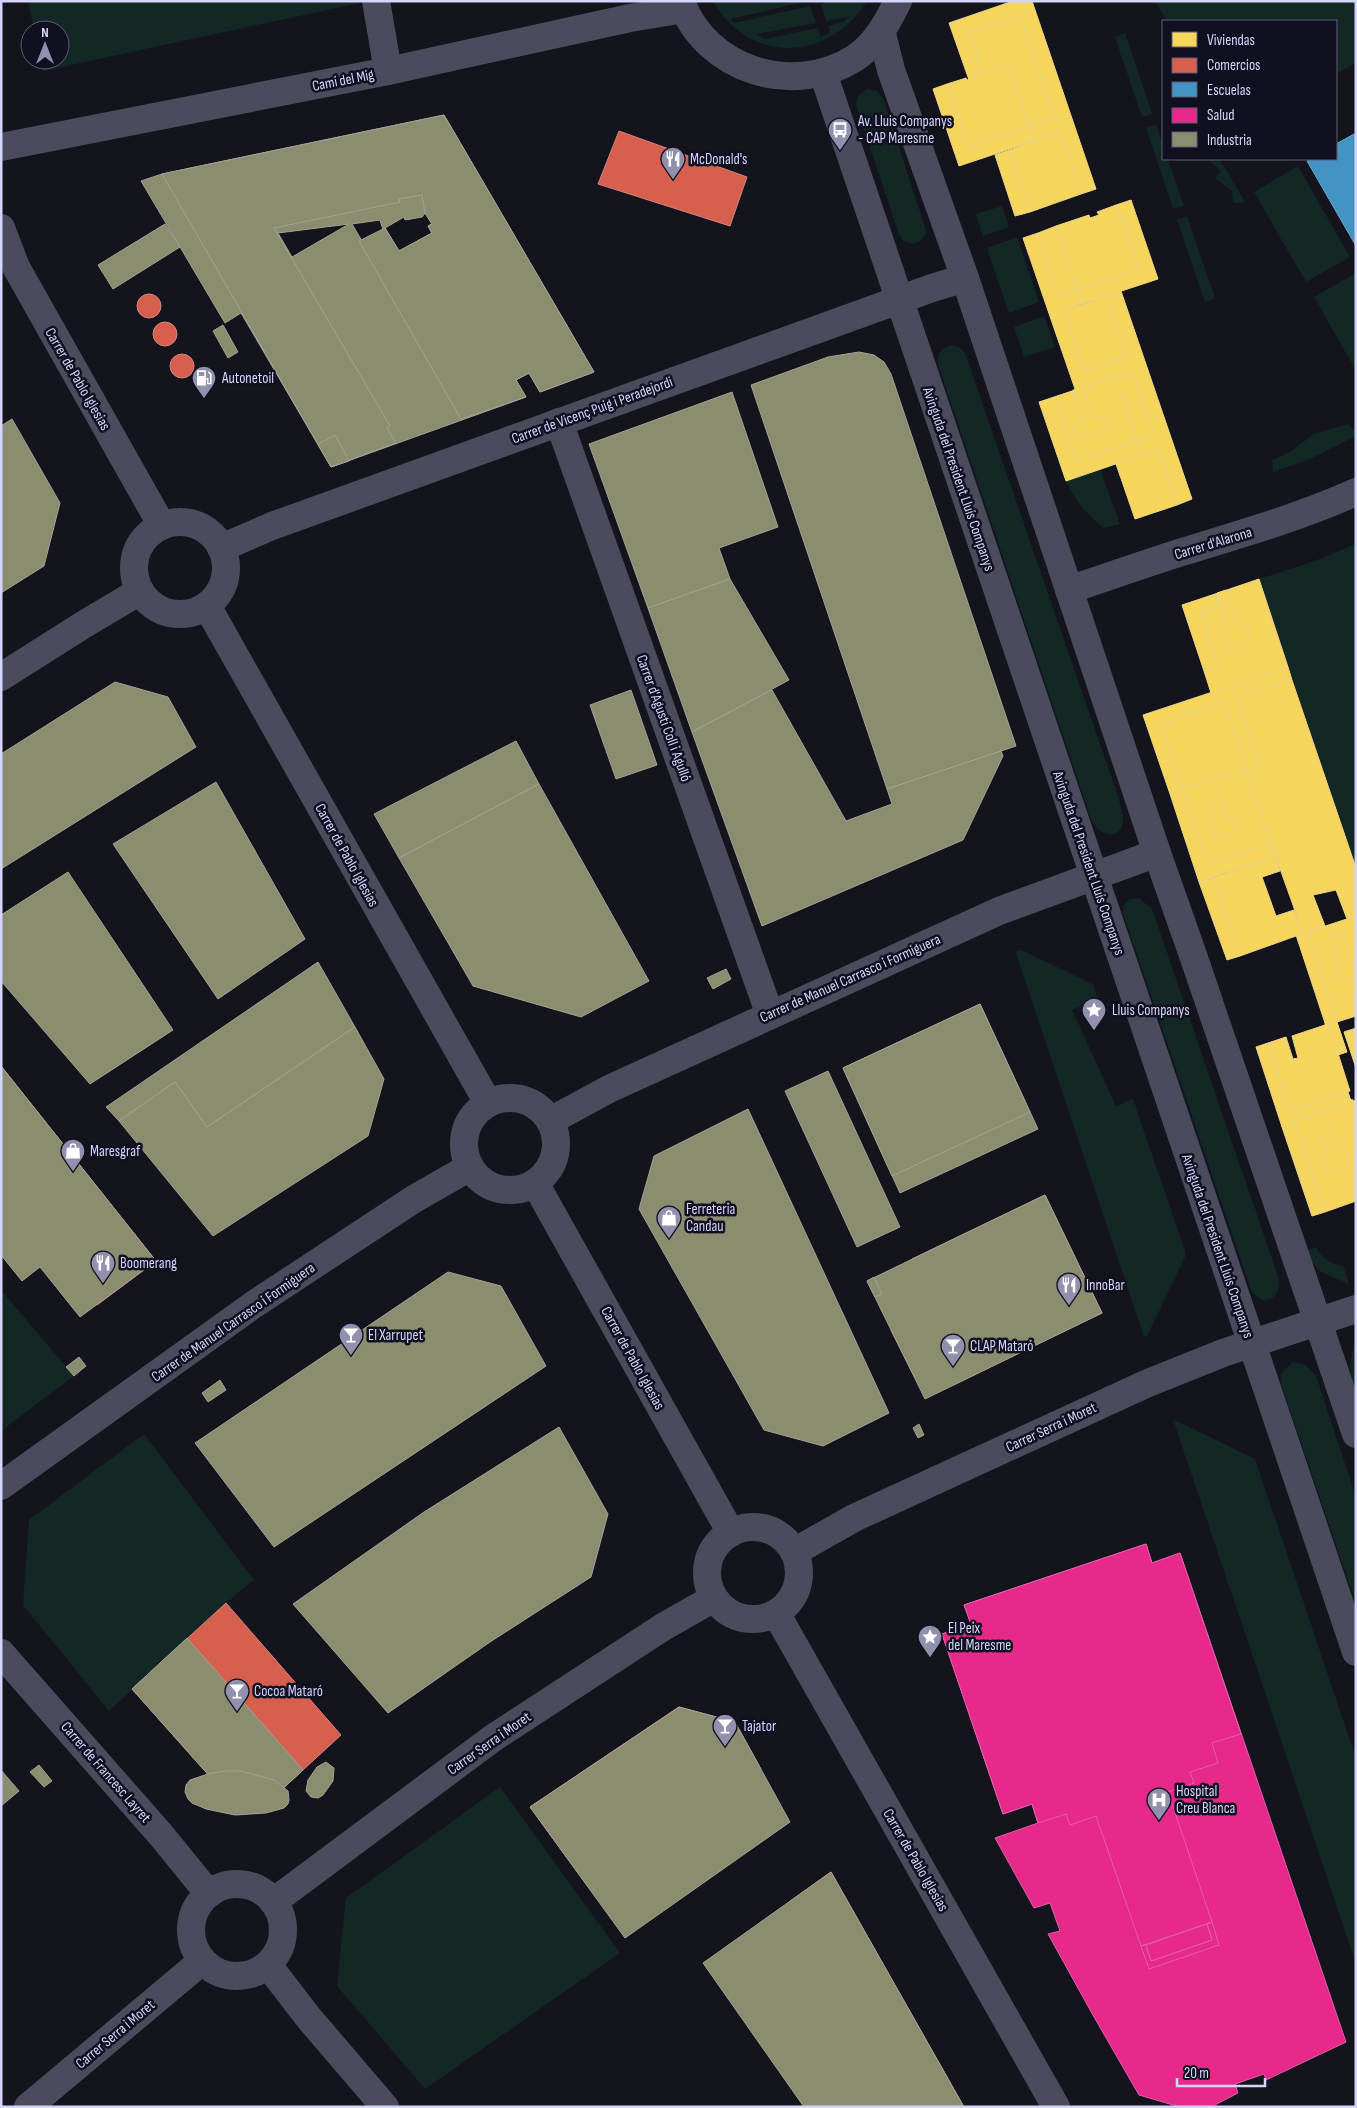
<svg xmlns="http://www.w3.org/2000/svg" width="1357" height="2108" font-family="'Sofia Sans Condensed',sans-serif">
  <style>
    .green { fill: #132725 }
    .homes { fill: #f6d55c; stroke: #ecd58b }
    .shops { fill: #d6604d; stroke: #d58381 }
    .schools { fill: #4393c3; stroke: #6ea7d4 }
    .health { fill: #e7298a; stroke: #e15dac }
    .industry { fill: #8c8c6e; stroke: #a2a298; fill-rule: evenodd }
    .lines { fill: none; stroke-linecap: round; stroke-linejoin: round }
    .minor { stroke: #4a4c5d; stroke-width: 28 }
    .labels { text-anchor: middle; stroke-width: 5; stroke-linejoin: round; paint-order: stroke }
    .street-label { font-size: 15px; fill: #d4d5fa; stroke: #101021 }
    .poi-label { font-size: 15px; fill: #d4d5fa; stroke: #101021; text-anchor: start }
  </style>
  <rect width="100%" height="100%" fill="#14141d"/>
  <g class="green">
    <path d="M28,1H359L360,3L43,71L40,60H60V30H34Z"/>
    <path d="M713,1H808L731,19L734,23L810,6L816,23L756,34L765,39L817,28L821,37L830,32L828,26L843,22L849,17L826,21L821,4L832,1H867C830,62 749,65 713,1Z"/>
    <path d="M1155,1H1356V63L1336,74V21H1167Z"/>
    <path d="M1125,33L1152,114L1142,117L1115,37Z"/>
    <path d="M868,89L877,91L883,98L923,221L926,232L921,241L913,244L903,241L898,231L856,106C857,96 859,93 868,89Z"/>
    <path d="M1156,124L1163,146V159H1168L1184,206L1173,209L1146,128Z"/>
    <path d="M1207,159H1220L1245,202L1233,203L1232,191L1215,178L1221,171Z"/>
    <path d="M1298,166L1350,257L1306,282L1254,192Z"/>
    <path d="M1002,206L1009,227L983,236L976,214Z"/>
    <path d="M1187,216L1215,298L1205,302L1177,220Z"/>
    <path d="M1017,237L1039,302L1009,313L987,248Z"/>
    <path d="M1356,273V369H1355L1314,297Z"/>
    <path d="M1044,316L1055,347L1024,357L1014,327Z"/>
    <path d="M950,345L959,347L965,353L1119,799C1120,806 1124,813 1123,819C1122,842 1099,837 1091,819L938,364C938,354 940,350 950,345Z"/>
    <path d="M1348,424L1356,432V436L1310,459L1273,472L1272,460L1290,452L1314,434Z"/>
    <path d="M1100,469L1120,524L1104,528C1087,515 1075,501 1066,481Z"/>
    <path d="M1356,544V868L1259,579L1312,562Z"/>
    <path d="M1139,898L1152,909L1278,1276C1283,1298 1264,1310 1251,1290L1123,913L1124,905L1130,899Z"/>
    <path d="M1021,950L1093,984L1098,998L1072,1010L1116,1106L1133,1099L1185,1251V1257L1147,1336L1144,1337L1015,951Z"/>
    <path d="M1316,1247C1322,1260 1332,1263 1344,1267L1349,1284L1319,1271L1305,1251Z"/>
    <path d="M1,1290L74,1376L1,1431Z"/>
    <path d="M1356,1340V1398C1349,1377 1348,1361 1356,1340Z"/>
    <path d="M1292,1362C1304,1363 1309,1367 1316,1376L1356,1497V1603L1281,1384V1374Z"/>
    <path d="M1173,1419L1255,1459L1356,1758V1964Z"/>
    <path d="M144,1434L254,1580L242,1589L109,1711L23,1605L29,1520Z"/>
    <path d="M500,1787L620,1953L425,2089L337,1986L346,1898Z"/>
  </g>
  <g class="homes">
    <path d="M1013,1H1032L1096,189L1081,194L1060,132L1034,141L1029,126L1055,118L1020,15L969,32L983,72L975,74L976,77L969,80L949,23Z"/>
    <path d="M1020,15L1055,118L1029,126L1007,63L983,72L969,32Z"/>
    <path d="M1007,63L1029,126L969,147L947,84L966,78L967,80L976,77L975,74Z"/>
    <path d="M947,84L969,147L1029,126L1034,141L959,166L933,89Z"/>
    <path d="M1060,132L1081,194L1030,212L1010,150Z"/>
    <path d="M1010,150L1030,212L1015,216L995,155Z"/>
    <path d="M1131,200L1158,279L1082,304L1077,289L1138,269L1116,205Z"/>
    <path d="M1116,205L1138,269L1077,289L1056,226L1089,215L1090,218L1099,215L1097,212Z"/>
    <path d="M1056,226L1077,289L1059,296L1038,233Z"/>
    <path d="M1038,233L1059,296L1077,289L1082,304L1064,311L1085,371L1127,356L1107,296L1121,291L1192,499L1177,505L1158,449L1142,455L1137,440L1154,434L1132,371L1082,388L1083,391L1073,395L1072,391L1075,389L1023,238Z"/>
    <path d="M1107,296L1127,356L1085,371L1064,311Z"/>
    <path d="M1132,371L1154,434L1137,440L1115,377Z"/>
    <path d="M1115,377L1137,440L1076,461L1054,397L1072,391L1073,395L1083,391L1082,388Z"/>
    <path d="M1083,391L1094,419L1104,416L1109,429L1076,440L1072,427L1083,423L1073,395Z"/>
    <path d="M1054,397L1076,461L1137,440L1142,455L1066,481L1039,402Z"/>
    <path d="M1158,449L1177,505L1135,519L1116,464Z"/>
    <path d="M1259,579L1288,667L1211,693L1204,671L1218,666L1200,612L1219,606L1215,594Z"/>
    <path d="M1226,590L1240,629L1247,627L1252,641L1227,649L1222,635L1229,632L1217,593Z"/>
    <path d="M1215,594L1219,606L1200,612L1218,666L1204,671L1182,605Z"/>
    <path d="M1288,667L1292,680L1237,698L1260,766L1245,771L1247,768L1225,702L1161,724L1182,789L1170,794L1143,715Z"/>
    <path d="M1292,680L1356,868V916L1347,919L1336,890L1313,895L1325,926L1303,933L1245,771L1260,766L1237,698Z"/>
    <path d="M1225,702L1247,768L1245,771L1182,789L1161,724Z"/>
    <path d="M1245,771L1271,844L1208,865L1182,789Z"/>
    <path d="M1182,789L1208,865L1271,844L1275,856L1199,882L1170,794Z"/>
    <path d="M1218,792L1227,818L1233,816L1238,830L1214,838L1209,825L1216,823L1207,797Z"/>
    <path d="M1275,856L1280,871L1262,877L1276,916L1294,910L1303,933L1299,934L1300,937L1297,938L1296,936L1240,956L1213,878Z"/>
    <path d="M1213,878L1240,956L1227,960L1199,882Z"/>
    <path d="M1356,916V1016L1337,1022L1307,932Z"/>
    <path d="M1307,932L1347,1052L1338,1055L1328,1022L1325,1023L1297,938L1300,937L1299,934Z"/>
    <path d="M1343,934L1352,962L1356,960V975L1339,981L1334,967L1341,965L1332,938Z"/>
    <path d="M1328,1022L1350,1091L1290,1111L1268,1043L1286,1037L1293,1059L1298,1058L1292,1036L1325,1025V1023Z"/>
    <path d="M1356,1028V1068L1344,1032Z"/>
    <path d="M1268,1043L1290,1111L1348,1092L1351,1101L1331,1108V1106L1328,1107L1329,1109L1303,1118L1300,1117L1301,1119L1294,1121L1295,1123L1282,1127L1256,1047Z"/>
    <path d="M1352,1099L1353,1101L1356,1100V1201L1325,1212L1294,1121L1301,1119L1300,1117L1303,1118L1329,1109L1328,1107L1331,1106V1108L1351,1101Z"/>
    <path d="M1295,1123L1325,1212L1312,1216L1282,1127Z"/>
    <path d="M1330,1126L1339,1152L1346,1150L1351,1163L1326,1171L1321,1158L1328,1155L1319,1130Z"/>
  </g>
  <g class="shops">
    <path d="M619,131L747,177L730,226L598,184Z"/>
    <circle cx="149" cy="306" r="12"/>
    <circle cx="165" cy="334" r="12"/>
    <circle cx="182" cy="366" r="12"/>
    <path d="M1,1066L156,1261L97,1305L1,1185Z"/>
    <path d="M1045,1195L1102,1313L955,1384L944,1360L913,1374L891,1330L906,1323L915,1342L945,1327L912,1259Z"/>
    <path d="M226,1603L341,1735L277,1794L221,1789L132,1689Z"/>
    <path d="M679,1707L735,1722L761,1769L589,1888L530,1807Z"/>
    <path d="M831,1872L964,2107H854L749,1959L802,1921L789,1902Z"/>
  </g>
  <path class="schools" d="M1356,133V246L1307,161L1310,159H1336V144Z"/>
  <g class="health">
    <path d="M1146,1544L1152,1563L1180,1553L1346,2042L1266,2080L1264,2074L1235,2084L1238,2093L1211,2107H1180L1139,2095L1094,2017L1048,1934L1060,1931L1050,1903L1034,1908L995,1838L1038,1823L1032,1804L1003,1814L942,1634L971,1624L964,1605Z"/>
    <path d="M1146,1544L1152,1563L1180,1553L1241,1734L1212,1743L1218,1763L1190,1772L1194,1783L1168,1792L1212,1922L1141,1946L1096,1816L1070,1825L1066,1814L1038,1823L1032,1804L1003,1814L942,1634L971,1624L964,1605Z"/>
    <path d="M1212,1922L1219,1945L1149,1969L1141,1946L1146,1945L1151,1961L1212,1940L1207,1924Z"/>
    <path d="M1207,1924L1212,1940L1151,1961L1146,1945Z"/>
  </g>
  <g class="industry">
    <path d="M444,115L594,372L540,392L529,373L516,380L526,397L331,467L241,313L225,323L141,181L162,174ZM425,213L432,224L428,226L432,233L399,251L385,228L404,217L405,220L422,217ZM380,220L383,230L362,241L352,224ZM349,224L292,257L278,233Z"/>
    <path d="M444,115L594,372L540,392L529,373L516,380L526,397L461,419L359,241L385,228L399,251L432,233L428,226L432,224L425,213L422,195L399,199L400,202L274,228L390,426L387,428L396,443L331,467L162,174Z"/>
    <path d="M165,224L180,247L113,289L98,265Z"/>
    <path d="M223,325L238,352L228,358L213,331Z"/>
    <path d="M859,352L874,355L884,362L891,374L1016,746L887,789L751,385L828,357Z"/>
    <path d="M732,392L778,527L719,548L730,579L648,608L589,444Z"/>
    <path d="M12,419L60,503L44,566L1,593V426Z"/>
    <path d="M335,435L349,461L331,467L318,444Z"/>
    <path d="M730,579L789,680L692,732L648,608Z"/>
    <path d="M115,682L168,697L196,747L1,869V754Z"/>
    <path d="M631,690L657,765L616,779L590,705Z"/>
    <path d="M772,690L846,821L892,804L887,789L1001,751L1003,756L963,840L762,926L692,732Z"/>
    <path d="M516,741L539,784L399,858L374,814Z"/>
    <path d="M216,782L305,939L218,999L113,844Z"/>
    <path d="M539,784L649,981L581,1017L473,986L399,858Z"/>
    <path d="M68,872L173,1030L90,1084L1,981V915Z"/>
    <path d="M318,962L355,1027L207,1127L175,1082L119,1121L106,1107Z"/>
    <path d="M726,969L731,979L713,989L707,978Z"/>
    <path d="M980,1004L1038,1129L900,1193L843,1068Z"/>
    <path d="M980,1004L1030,1112L892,1176L843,1068Z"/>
    <path d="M355,1027L384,1079L368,1136L213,1236L119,1121L175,1082L207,1127Z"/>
    <path d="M1,1066L156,1261L80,1317L40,1267L22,1281L1,1255Z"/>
    <path d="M828,1071L900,1227L857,1247L785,1091Z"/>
    <path d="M748,1109L889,1413L823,1446L764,1430L639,1209L654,1156Z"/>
    <path d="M1045,1195L1102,1313L925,1399L867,1281Z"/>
    <path d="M448,1272L501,1286L546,1366L274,1547L195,1443Z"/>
    <path d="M874,1277L882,1294L875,1297L867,1281Z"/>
    <path d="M79,1357L86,1366L74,1376L66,1367Z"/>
    <path d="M220,1380L226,1390L208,1402L202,1393Z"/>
    <path d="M919,1424L924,1435L918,1438L913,1428Z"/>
    <path d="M559,1427L608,1514L591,1577L490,1642L388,1713L293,1604L424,1512Z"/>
    <path d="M187,1638L303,1770L277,1794L221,1789L132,1689Z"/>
    <path d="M679,1707L735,1722L790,1822L625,1938L530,1807Z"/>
    <path d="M326,1762L334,1768L333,1781L323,1795L318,1798L311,1797L306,1791L308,1780L317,1767Z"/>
    <path d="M39,1765L52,1781L44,1787L30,1772Z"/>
    <path d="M1,1770L19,1791L1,1806Z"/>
    <path d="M227,1771H241L274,1780L288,1791L289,1800L288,1804L284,1808L266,1813L235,1815L206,1809L192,1803L188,1799L185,1792L186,1785L190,1780L211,1773Z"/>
    <path d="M831,1872L964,2107H804L703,1963Z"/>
  </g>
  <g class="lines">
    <g class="minor">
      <path d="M376,1L388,71"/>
      <path d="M681,1C706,71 794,97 855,58C876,44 887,23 898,1"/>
      <path d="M882,34L891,70L965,278L1157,853L1194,958L1356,1434"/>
      <path d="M823,73L1356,1652"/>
      <path d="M1,147L388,71L630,18L684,9"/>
      <path d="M1,228L16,267L162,526"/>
      <path d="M559,422L770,1015"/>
      <circle cx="180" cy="568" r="46"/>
      <path d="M221,548L272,526L932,288L965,278"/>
      <path d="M1069,590C1107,577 1144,564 1182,552C1241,534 1300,517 1356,492"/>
      <path d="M207,606L488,1103"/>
      <path d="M1,677L83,625L140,591"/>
      <circle cx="510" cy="1144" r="46"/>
      <path d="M550,1121L609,1089L999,911L1157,853"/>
      <path d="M535,1183L731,1533"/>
      <path d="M1,1486L253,1305L414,1199L470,1167"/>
      <circle cx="753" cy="1573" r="46"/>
      <path d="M794,1552L854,1518L1148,1383L1223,1353L1356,1309"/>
      <path d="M776,1613L1056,2107"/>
      <path d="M1,1653L161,1835L209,1894"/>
      <circle cx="237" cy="1930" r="46"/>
      <path d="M273,1902L493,1738L663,1627L714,1598"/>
      <path d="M268,1965L308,2017L385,2107"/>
      <path d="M28,2107L202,1961"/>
    </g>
  </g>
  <defs>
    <symbol id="bus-pin" viewBox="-11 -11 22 30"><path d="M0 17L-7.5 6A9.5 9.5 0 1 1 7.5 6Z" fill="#9191ad" stroke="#101021"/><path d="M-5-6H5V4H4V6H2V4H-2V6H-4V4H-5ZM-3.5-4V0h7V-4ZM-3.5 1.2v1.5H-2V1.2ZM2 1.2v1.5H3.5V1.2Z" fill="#fff"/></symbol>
    <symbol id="restaurant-pin" viewBox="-11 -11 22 30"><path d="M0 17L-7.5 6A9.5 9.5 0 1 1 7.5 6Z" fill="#9191ad" stroke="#101021"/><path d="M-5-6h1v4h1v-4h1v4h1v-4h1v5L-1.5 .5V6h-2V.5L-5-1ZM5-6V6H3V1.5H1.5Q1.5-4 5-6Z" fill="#fff"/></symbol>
    <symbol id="fuel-pin" viewBox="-11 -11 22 30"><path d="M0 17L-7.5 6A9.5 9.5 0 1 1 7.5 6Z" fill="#9191ad" stroke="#101021"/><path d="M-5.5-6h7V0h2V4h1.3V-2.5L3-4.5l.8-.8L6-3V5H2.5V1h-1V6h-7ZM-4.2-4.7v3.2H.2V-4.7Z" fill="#fff"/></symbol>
    <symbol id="sight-pin" viewBox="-11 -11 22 30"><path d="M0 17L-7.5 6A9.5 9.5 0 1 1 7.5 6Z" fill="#9191ad" stroke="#101021"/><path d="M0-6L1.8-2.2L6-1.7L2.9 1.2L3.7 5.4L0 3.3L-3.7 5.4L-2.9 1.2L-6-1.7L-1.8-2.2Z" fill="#fff"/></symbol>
    <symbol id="shop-pin" viewBox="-11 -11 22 30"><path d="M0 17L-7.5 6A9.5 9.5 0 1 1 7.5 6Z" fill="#9191ad" stroke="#101021"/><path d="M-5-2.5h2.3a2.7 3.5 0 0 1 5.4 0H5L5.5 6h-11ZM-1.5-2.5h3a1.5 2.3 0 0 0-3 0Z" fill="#fff"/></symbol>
    <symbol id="bar-pin" viewBox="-11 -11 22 30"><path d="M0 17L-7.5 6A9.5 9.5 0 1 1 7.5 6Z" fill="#9191ad" stroke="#101021"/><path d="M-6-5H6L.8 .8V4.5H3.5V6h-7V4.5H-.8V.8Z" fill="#fff"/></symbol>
    <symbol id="hospital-pin" viewBox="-11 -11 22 30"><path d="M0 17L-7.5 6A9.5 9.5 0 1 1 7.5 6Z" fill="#9191ad" stroke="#101021"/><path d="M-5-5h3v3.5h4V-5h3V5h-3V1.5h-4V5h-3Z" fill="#fff"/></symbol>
  </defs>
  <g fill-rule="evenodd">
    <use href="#bus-pin" x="826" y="116" width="28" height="38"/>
    <use href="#restaurant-pin" x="659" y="145" width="28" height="38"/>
    <use href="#fuel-pin" x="190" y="364" width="28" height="38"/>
    <use href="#sight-pin" x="1080" y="996" width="28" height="38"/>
    <use href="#shop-pin" x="59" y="1137" width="28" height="38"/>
    <use href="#shop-pin" x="655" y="1204" width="28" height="38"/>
    <use href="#restaurant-pin" x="89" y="1249" width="28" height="38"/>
    <use href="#restaurant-pin" x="1055" y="1271" width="28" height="38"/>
    <use href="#bar-pin" x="337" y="1321" width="28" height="38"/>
    <use href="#bar-pin" x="939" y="1332" width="28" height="38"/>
    <use href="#sight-pin" x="916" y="1623" width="28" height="38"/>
    <use href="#bar-pin" x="223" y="1677" width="28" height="38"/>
    <use href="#bar-pin" x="711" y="1712" width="28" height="38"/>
    <use href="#hospital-pin" x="1145" y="1786" width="28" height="38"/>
  </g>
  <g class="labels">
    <g class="street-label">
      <text transform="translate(343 80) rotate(-11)" y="5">Camí del Mig</text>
      <text transform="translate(78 379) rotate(60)" y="5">Carrer de Pablo Iglesias</text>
      <text transform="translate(592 410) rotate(-20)" y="5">Carrer de Vicenç Puig i Peradejordi</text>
      <text transform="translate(959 479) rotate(71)" y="5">Avinguda del President Lluís Companys</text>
      <text transform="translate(1213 543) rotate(-17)" y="5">Carrer d'Alarona</text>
      <text transform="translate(664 718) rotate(70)" y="5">Carrer d'Agustí Coll i Agulló</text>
      <text transform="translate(347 855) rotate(61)" y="5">Carrer de Pablo Iglesias</text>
      <text transform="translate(1089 863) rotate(71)" y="5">Avinguda del President Lluís Companys</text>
      <text transform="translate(850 978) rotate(-24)" y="5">Carrer de Manuel Carrasco i Formiguera</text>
      <text transform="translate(1218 1246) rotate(71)" y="5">Avinguda del President Lluís Companys</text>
      <text transform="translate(233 1322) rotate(-35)" y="5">Carrer de Manuel Carrasco i Formiguera</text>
      <text transform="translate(633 1358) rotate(61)" y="5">Carrer de Pablo Iglesias</text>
      <text transform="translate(1051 1427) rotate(-25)" y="5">Carrer Serra i Moret</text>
      <text transform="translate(489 1743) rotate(-35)" y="5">Carrer Serra i Moret</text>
      <text transform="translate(106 1772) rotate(49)" y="5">Carrer de Francesc Layret</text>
      <text transform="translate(916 1860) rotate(60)" y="5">Carrer de Pablo Iglesias</text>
      <text transform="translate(115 2034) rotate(-40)" y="5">Carrer Serra i Moret</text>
    </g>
    <g class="poi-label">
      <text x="858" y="126">Av. Lluis Companys<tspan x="858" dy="17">- CAP Maresme</tspan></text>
      <text x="690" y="164">McDonald's</text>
      <text x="222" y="383">Autonetoil</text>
      <text x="1112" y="1015">Lluis Companys</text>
      <text x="90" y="1156">Maresgraf</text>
      <text x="686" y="1214">Ferreteria<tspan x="686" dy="17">Candau</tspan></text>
      <text x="120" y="1268">Boomerang</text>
      <text x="1086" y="1290">InnoBar</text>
      <text x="368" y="1340">El Xarrupet</text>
      <text x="970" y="1351">CLAP Mataró</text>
      <text x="948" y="1633">El Peix<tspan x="948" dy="17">del Maresme</tspan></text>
      <text x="254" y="1696">Cocoa Mataró</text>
      <text x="742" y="1731">Tajator</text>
      <text x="1176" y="1796">Hospital<tspan x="1176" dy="17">Creu Blanca</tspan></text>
    </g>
  </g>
  <rect width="1357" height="2108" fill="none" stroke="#d4d5fa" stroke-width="5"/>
  <rect x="1162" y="20" width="175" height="140" fill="#101021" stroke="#5e5f78"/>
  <rect x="1172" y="32" width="25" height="15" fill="#f6d55c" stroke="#5e5f78"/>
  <text x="1207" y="45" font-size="15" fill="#d4d5fa">Viviendas</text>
  <rect x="1172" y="58" width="25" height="15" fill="#d6604d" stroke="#5e5f78"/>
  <text x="1207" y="70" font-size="15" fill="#d4d5fa">Comercios</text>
  <rect x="1172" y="82" width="25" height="15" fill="#4393c3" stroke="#5e5f78"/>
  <text x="1207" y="95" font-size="15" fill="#d4d5fa">Escuelas</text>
  <rect x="1172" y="108" width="25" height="15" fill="#e7298a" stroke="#5e5f78"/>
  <text x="1207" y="120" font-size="15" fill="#d4d5fa">Salud</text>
  <rect x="1172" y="132" width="25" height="15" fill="#8c8c6e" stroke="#5e5f78"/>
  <text x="1207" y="145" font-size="15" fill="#d4d5fa">Industria</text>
  <g transform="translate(45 45)"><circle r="24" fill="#101021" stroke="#5e5f78"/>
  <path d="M0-4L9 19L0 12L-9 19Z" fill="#9191ad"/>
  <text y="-8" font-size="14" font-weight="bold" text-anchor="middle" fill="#d4d5fa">N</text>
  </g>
  <path d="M1177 2078v8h88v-8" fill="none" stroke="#d4d5fa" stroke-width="2.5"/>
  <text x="1184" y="2078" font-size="15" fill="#d4d5fa" stroke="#101021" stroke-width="4" paint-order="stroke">20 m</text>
</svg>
